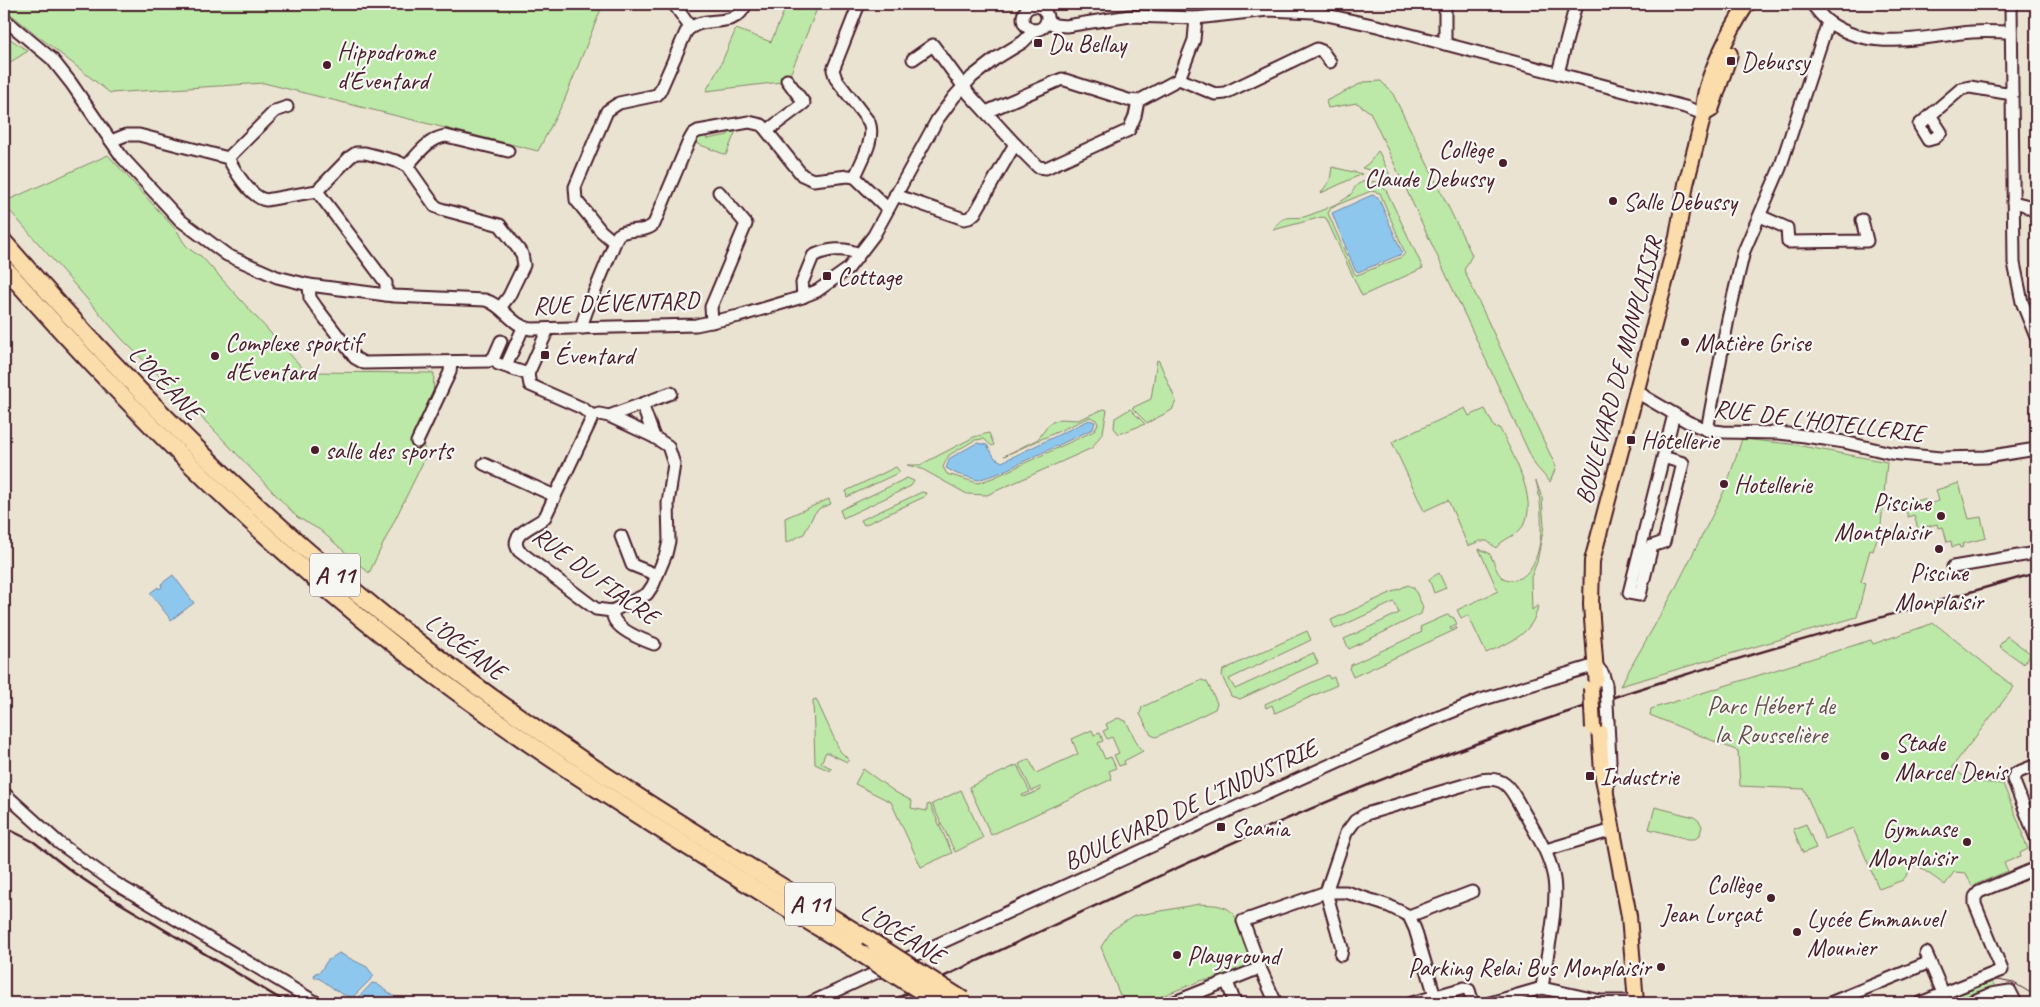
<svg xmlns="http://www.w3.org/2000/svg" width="2040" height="1007" font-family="Caveat,sans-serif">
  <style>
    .green { fill: #bce9a7; stroke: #838469; fill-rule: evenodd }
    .water { fill: #8ec7ed; stroke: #73849f }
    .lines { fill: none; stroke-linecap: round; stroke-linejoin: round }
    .minor-casing { stroke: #4a1f2b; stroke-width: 15 }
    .major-casing { stroke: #4a1f2b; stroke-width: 18 }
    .highway-casing { stroke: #4a1f2b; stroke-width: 20 }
    .minor { stroke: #f6f6f2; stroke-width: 11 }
    .major { stroke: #fbddab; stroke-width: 14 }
    .highway { stroke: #fbddab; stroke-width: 16 }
    .tram { stroke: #4a1f2b; stroke-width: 1 }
    .rail { stroke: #4a1f2b; stroke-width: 2.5 }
    .minor-bridge-casing { stroke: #4a1f2b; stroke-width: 15; stroke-linecap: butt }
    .major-bridge-casing { stroke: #4a1f2b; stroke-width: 18; stroke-linecap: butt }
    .highway-bridge-casing { stroke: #4a1f2b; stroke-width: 20; stroke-linecap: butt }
    .minor-bridge { stroke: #f6f6f2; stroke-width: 11 }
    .major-bridge { stroke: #fbddab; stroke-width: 14 }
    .highway-bridge { stroke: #fbddab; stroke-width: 16 }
    .poi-dot { fill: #4a1f2b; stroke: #f6f6f2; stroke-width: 2 }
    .labels { text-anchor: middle; stroke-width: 4.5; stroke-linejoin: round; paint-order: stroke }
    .shield { fill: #f6f6f2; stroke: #7e6067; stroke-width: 1 }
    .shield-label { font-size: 24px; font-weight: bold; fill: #4a1f2b }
    .poi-label { font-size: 25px; fill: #4a1f2b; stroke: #f6f6f2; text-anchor: start }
    .street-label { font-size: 25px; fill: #4a1f2b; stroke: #f6f6f2 }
    .park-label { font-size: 25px; fill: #66524a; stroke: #f6f6f2 }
  </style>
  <rect width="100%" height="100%" fill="#ebe3d2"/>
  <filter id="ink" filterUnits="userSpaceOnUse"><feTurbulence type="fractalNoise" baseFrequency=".02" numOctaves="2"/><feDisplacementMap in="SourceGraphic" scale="10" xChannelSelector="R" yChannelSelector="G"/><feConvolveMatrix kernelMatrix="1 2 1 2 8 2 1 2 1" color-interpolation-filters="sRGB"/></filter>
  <g filter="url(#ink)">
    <g class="green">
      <path d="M4,4H603L564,101L538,151L264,83L110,93L4,9Z"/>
      <path d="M787,4H819L789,77L781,82L706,91L720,66L736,29L771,42Z"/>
      <path d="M4,35L28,51L4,66Z"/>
      <path d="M1381,81L1393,94L1472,255L1464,270L1556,467L1550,482L1535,465L1370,112L1357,103L1328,108L1326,101L1364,82Z"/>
      <path d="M737,128L726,155L693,142L696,138L705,133L707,139L728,135V130Z"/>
      <path d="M1378,151L1379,152L1393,182L1384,174L1362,168L1369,163Z"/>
      <path d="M108,155L178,232C183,243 189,251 201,256L306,372L434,373L433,398L422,439L426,456L369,573L320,530L297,517L213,429L122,339L4,204V202Z"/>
      <path d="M1332,167L1362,174L1321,193L1330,180Z"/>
      <path d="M1365,181L1377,182L1386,190L1423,268L1362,296L1326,218L1322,217L1273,230C1285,210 1292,222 1310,215C1320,211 1341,203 1349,196C1357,189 1351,186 1365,181ZM1371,191L1380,193L1405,253L1402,257L1357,275L1354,273L1328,213L1332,207Z"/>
      <path d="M1157,360L1159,361L1176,401L1172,410L1147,423L1132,408L1151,399Z"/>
      <path d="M1465,408L1469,416L1485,409L1495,428L1499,427C1511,451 1540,501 1523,526C1516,537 1503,538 1496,548L1487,541H1480L1468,546L1448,500L1424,511L1392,442Z"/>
      <path d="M1104,409L1107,410L1103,432L1092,448L987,495L967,494L922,469L907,465H920L974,437L989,433L994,445L992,446L984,439L975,440L949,455L943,467L947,474L978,483L995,477L1094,431L1098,424L1096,420L1090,417L1004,456L1038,439L1050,423L1060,419L1078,420Z"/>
      <path d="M1130,409L1145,424L1119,434L1114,428L1115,418Z"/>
      <path d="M1742,439L1791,444L1887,462L1881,525L1873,551L1870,550L1861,582L1865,583L1857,617L1620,686L1673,593L1716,508L1726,487Z"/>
      <path d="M896,467L900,472L847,497L846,491Z"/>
      <path d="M907,478L914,481L911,486L843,518L840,510Z"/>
      <path d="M1536,481L1542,498L1544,526L1537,562L1531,577L1532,610L1538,605C1534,634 1509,643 1486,653L1468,615L1461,618L1457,610L1498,591L1479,549L1489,553C1498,566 1495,586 1521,578C1547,561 1543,507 1536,481Z"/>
      <path d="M1959,483L1969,519L1981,517L1986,538L1962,544L1963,547L1960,548L1959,545L1952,547L1951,541L1947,542L1943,527L1938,528L1937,524L1918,529L1914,515L1908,517L1905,507L1907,503L1924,499L1929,504L1939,501L1936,490Z"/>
      <path d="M922,492L926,493L924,497L864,525L861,520Z"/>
      <path d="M829,499L831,504L820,508L814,514L804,534L786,543L785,518Z"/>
      <path d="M1439,573L1446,588L1434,593L1429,579Z"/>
      <path d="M1408,585L1414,588L1423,607L1421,614L1349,649L1344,639L1399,613L1394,602L1335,629L1331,620Z"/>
      <path d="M1447,615L1454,618L1457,624L1450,627L1451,630L1456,627L1457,629L1353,677L1350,670L1351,665L1422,632L1420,627Z"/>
      <path d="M1934,623L2014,687L1952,767L1969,781L2003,784L2023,833L2022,835L2028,849L2020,853L2021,856L2004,863L2008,871L1972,886L1966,873L1954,872L1945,885L1915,864L1903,880L1879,889L1853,828L1825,839L1804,789L1740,786L1738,751L1650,715L1651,709L1871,640L1873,644Z"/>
      <path d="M1307,631L1311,640L1229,679L1235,689L1313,653L1318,663L1240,699L1231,696L1222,676L1223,670Z"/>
      <path d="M2007,636L2031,654L2024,664L1999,646Z"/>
      <path d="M1328,675L1330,679L1334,677L1337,685L1275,713L1272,705L1266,708L1265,704Z"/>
      <path d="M1202,680L1207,682L1217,703L1215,709L1156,737L1151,735L1140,714L1142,707Z"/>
      <path d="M816,699L840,751L849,760L847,762L826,752L821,763L831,768L830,771L815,764L813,700Z"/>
      <path d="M1118,718L1126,721L1139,747L1143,751L1124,761L1125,764L1119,766L1114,755L1119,753L1112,737L1107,739L1103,731L1108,729L1106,724Z"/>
      <path d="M1092,730L1094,735L1100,733L1103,741L1098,743L1105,759L1111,757L1116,768L1109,771L1112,779L991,835L969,787L1017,765L1030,792L1022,795L1023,797L1041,790L1040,787L1032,791L1019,764L1029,759L1036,773L1078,754L1072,739Z"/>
      <path d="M863,769L895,792L912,801L911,808L927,811V805L930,804L952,853L921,867L891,802L855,784Z"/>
      <path d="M961,790L983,838L955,852L932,804Z"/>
      <path d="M1655,807L1694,817L1699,821L1702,826L1700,835L1695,839H1688L1649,829Z"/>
      <path d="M1806,824L1816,848L1803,853L1793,829Z"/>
      <path d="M1199,904C1208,905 1217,904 1226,908C1240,914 1248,948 1253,962L1252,965L1216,980H1203L1144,1003H1123L1101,947L1112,930L1134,916Z"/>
      <path d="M1990,978L1996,989L1960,1003H1931Z"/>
    </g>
    <g class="water">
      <path d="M1372,195L1378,197L1402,252L1400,255L1358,272L1355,270L1332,213Z"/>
      <path d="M1089,420L1095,422L1093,429L997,474L978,480L957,474L946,468L950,458L977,443L987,445L995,458L1002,462Z"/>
      <path d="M173,575L194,603L171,620L150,593L158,587L159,589L162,587L161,584Z"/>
      <path d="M339,953L367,967L374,976L353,997C336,996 328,980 314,977L315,973L320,972L327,961Z"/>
      <path d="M372,983L377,984L403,1003H363L357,999Z"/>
    </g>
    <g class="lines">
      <defs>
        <g id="minor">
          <path d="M674,4L690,27"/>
          <path d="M859,4L833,70L836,79L869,122C876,139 861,161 855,177L888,209"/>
          <path d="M1445,4V44"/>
          <path d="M1812,4C1817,10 1823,19 1830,23C1874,53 1924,36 1972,32C1985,31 1998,32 2011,32"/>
          <path d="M2011,4L2014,263L2022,302L2036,337"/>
          <circle cx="1035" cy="18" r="12"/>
          <path d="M4,19L52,59L71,83L122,157L180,220L227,255L277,277L309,285L394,296L485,300C504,305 511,326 531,329L696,325L739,316L799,298L817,291L848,269L874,235L937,120L954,97L972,77L995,59L1023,42L1035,30"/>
          <path d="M1047,21L1055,25L1066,26L1130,16L1196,18L1268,10L1313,12L1377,26L1685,107L1704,114"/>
          <path d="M913,59L933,45L969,94L1015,144L1038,167L1046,168L1129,130L1135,116L1138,101L1179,79"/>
          <path d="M1558,73L1576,4"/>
          <path d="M1179,79L1215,94L1225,93L1317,49L1322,51L1330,62"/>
          <path d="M1179,79L1194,40L1196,18"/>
          <path d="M986,112L1062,79L1128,100L1138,101"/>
          <path d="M1930,115L1941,132L1935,138L1928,140L1919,125L1961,89L1970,87L2012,94"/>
          <path d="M768,130L804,103L787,80"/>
          <path d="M111,141L126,135H139L228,158C235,171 251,198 266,200L317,191L350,157L356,153H365L396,161L407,166L435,206L441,209L500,225L522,254L524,265L509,296L500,308"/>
          <path d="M228,158L275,111L287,107"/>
          <path d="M407,166C418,154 429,138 446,136L508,151"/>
          <path d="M317,191L386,283V295"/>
          <path d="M895,195L964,219L969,218L975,213L1015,144"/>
          <path d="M2013,202L2025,205L2036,212"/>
          <path d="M1760,216L1787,228L1788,242L1867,241L1862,220"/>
          <path d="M614,242L601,231L576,200L575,187L607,111L619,103L657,95L660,91L686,32C703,12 734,32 746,4"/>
          <path d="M309,285L310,298L317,308L355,358L364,363L489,361L494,357L501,341"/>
          <path d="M803,297L802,283L813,256C827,249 845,247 859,254"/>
          <path d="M712,322L711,307L746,224L719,192"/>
          <path d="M583,328V321L587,310L618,235C629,227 644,234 654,224L689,141L693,134L698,131L749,122L762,125L802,175L813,180L848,176L855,177"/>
          <path d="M548,329L528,374L530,385L582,408L593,416"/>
          <path d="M498,364L528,374"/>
          <path d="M506,366L523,328"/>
          <path d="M1637,390L1645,397L1688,422L1707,430L1723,432L1779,433L1805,436L1844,442L1891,453L1940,458L1986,457L2036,449"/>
          <path d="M642,404L671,393"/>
          <path d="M593,416L545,517C537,526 507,533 519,551L596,609L612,611C613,615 613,619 616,622C623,632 643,640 654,644"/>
          <path d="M593,416L599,414L609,416L642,404L654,437L668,446L674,464L668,503L669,541L666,554L653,585L647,594L612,611"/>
          <path d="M609,416L654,437"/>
          <path d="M1707,430L1728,319L1744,251L1780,168L1828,22"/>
          <path d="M417,442L450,372L451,362"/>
          <path d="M1663,457L1683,463L1664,542L1652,546L1640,595L1629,593L1674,414"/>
          <path d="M484,464L555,496"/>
          <path d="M621,536L632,565L657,575"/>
          <path d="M1953,567L2036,553"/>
          <path d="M2036,765L2016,773L2013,779L2036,838"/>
          <path d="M1607,792L1610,761L1608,722"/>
          <path d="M4,793L59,843L115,883L317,1003"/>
          <path d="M1546,850L1613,830"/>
          <path d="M1409,916L1472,892"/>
          <path d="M1926,953L1943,993"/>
          <path d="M1341,955L1342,948L1326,892L1346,833L1355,821L1366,814L1481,780C1507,776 1511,790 1522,809C1534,830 1548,851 1553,874C1560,902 1546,958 1542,988"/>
          <path d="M1227,982L1235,1003"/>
          <path d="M810,1003L1241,805L1419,725L1481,700L1596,665L1603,674L1606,685"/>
          <path d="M1172,1003L1260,968"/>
          <path d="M1276,1003L1261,970L1243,921L1326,892H1346L1389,906L1409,916L1415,929L1437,1003"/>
          <path d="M1412,1003L1464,988L1469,990L1473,1003"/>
          <path d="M1490,1003L1542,988L1601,1001H1636"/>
          <path d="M1830,1003L1930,962"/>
          <path d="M1920,1003L2002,970L1975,904V897L1979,892L2036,868"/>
          <path d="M1968,1003L1991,994L2010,991L2016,1003"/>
        </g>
        <g id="major">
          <path d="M1704,114L1711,110L1730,54"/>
          <path d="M1597,687L1591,605L1592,561L1677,237L1686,184L1704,114C1699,87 1732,27 1747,4"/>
          <path d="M1599,726L1602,773L1629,916L1636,1003"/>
        </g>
        <g id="highway">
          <path d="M4,242C134,392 273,532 431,652C571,760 724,851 875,944"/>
          <path d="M4,267C125,405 256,536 401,650C545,762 702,856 857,951"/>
        </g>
      </defs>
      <use href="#minor" class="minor-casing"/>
      <use href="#major" class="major-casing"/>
      <use href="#highway" class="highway-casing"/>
      <use href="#minor" class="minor"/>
      <use href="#major" class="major"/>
      <use href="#highway" class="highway"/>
      <g class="tram">
        <path d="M1936,1003L1997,980L2014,983L2036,996"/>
        <path d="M1956,1003L1974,995"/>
      </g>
      <g class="rail">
        <path d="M4,827L34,842L74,873L113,899L287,1003"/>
        <path d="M886,1003C1073,918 1258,824 1451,753C1642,682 1840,630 2036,573"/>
      </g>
      <defs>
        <path id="minor-bridge" d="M1606,685L1608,722"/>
        <path id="major-bridge" d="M1591,688L1593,728"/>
        <g id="highway-bridge">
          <path d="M875,944L963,1000"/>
          <path d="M857,951L940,1003"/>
        </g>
      </defs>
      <use href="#minor-bridge" class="minor-bridge-casing"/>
      <use href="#major-bridge" class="major-bridge-casing"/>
      <use href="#highway-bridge" class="highway-bridge-casing"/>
      <use href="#minor-bridge" class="minor-bridge"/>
      <use href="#major-bridge" class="major-bridge"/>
      <use href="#highway-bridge" class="highway-bridge"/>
    </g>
  </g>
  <g class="poi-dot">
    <rect x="1033" y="38" width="10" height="10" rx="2.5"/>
    <rect x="1726" y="56" width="10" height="10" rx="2.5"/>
    <circle cx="327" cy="65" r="5"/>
    <circle cx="1503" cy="163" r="5"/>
    <circle cx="1613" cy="201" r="5"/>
    <rect x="822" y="271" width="10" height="10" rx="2.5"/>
    <circle cx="1685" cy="342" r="5"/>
    <rect x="540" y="350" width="10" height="10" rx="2.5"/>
    <circle cx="215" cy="356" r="5"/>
    <rect x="1626" y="435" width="10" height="10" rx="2.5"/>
    <circle cx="315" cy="450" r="5"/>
    <circle cx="1724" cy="484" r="5"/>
    <circle cx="1941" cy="516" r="5"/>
    <circle cx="1939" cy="549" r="5"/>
    <circle cx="1885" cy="756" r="5"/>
    <rect x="1585" y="771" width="10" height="10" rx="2.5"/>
    <rect x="1216" y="822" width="10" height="10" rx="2.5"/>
    <circle cx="1967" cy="842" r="5"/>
    <circle cx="1771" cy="898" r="5"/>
    <circle cx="1797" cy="932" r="5"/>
    <circle cx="1177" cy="955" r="5"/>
    <circle cx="1661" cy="967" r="5"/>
  </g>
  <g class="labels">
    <g class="shield">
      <rect x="310" y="553.5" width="50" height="43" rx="4"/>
      <rect x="785" y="882.5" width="50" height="43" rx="4"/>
    </g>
    <g class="shield-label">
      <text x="335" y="583">A 11</text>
      <text x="810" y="912">A 11</text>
    </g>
    <g class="poi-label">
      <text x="1048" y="52">Du Bellay</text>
      <text x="337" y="60">Hippodrome<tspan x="337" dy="29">d'Éventard</tspan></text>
      <text x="1741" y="70">Debussy</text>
      <text x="1493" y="158" text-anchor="end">Collège<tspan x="1493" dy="29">Claude Debussy</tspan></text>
      <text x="1623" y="210">Salle Debussy</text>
      <text x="837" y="285">Cottage</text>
      <text x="225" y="351">Complexe sportif<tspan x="225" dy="29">d'Éventard</tspan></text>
      <text x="1695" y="351">Matière Grise</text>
      <text x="555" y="364">Éventard</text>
      <text x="1641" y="449">Hôtellerie</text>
      <text x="325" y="459">salle des sports</text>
      <text x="1734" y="493">Hotellerie</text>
      <text x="1931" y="511" text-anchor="end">Piscine<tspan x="1931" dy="29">Montplaisir</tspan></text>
      <text x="1939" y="581" text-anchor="middle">Piscine<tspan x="1939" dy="29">Monplaisir</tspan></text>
      <text x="1895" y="751">Stade<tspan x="1895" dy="29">Marcel Denis</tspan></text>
      <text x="1600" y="785">Industrie</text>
      <text x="1231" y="836">Scania</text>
      <text x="1957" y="837" text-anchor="end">Gymnase<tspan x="1957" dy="29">Monplaisir</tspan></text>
      <text x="1761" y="893" text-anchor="end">Collège<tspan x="1761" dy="29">Jean Lurçat</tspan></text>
      <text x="1807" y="927">Lycée Emmanuel<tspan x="1807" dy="29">Mounier</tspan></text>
      <text x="1187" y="964">Playground</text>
      <text x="1651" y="976" text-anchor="end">Parking Relai Bus Monplaisir</text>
    </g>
    <g class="street-label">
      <text transform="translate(616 302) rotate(-2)" y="9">RUE D'ÉVENTARD</text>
      <text transform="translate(1618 370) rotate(-75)" y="9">BOULEVARD DE MONPLAISIR</text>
      <text transform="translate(166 382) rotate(46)" y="9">L’OCÉANE</text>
      <text transform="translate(1819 420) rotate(7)" y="9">RUE DE L'HOTELLERIE</text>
      <text transform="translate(596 575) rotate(36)" y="9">RUE DU FIACRE</text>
      <text transform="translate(466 646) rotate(37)" y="9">L’OCÉANE</text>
      <text transform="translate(1190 804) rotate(-25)" y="9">BOULEVARD DE L'INDUSTRIE</text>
      <text transform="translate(903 933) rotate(32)" y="9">L’OCÉANE</text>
    </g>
    <g class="park-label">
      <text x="1771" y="714">Parc Hébert de<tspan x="1771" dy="29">la Rousselière</tspan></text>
    </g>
  </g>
  <rect width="2040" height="1007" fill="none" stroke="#f6f6f2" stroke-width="20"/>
  <rect x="10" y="10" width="2020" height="987" fill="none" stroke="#4a1f2b" stroke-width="2" filter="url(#ink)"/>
</svg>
